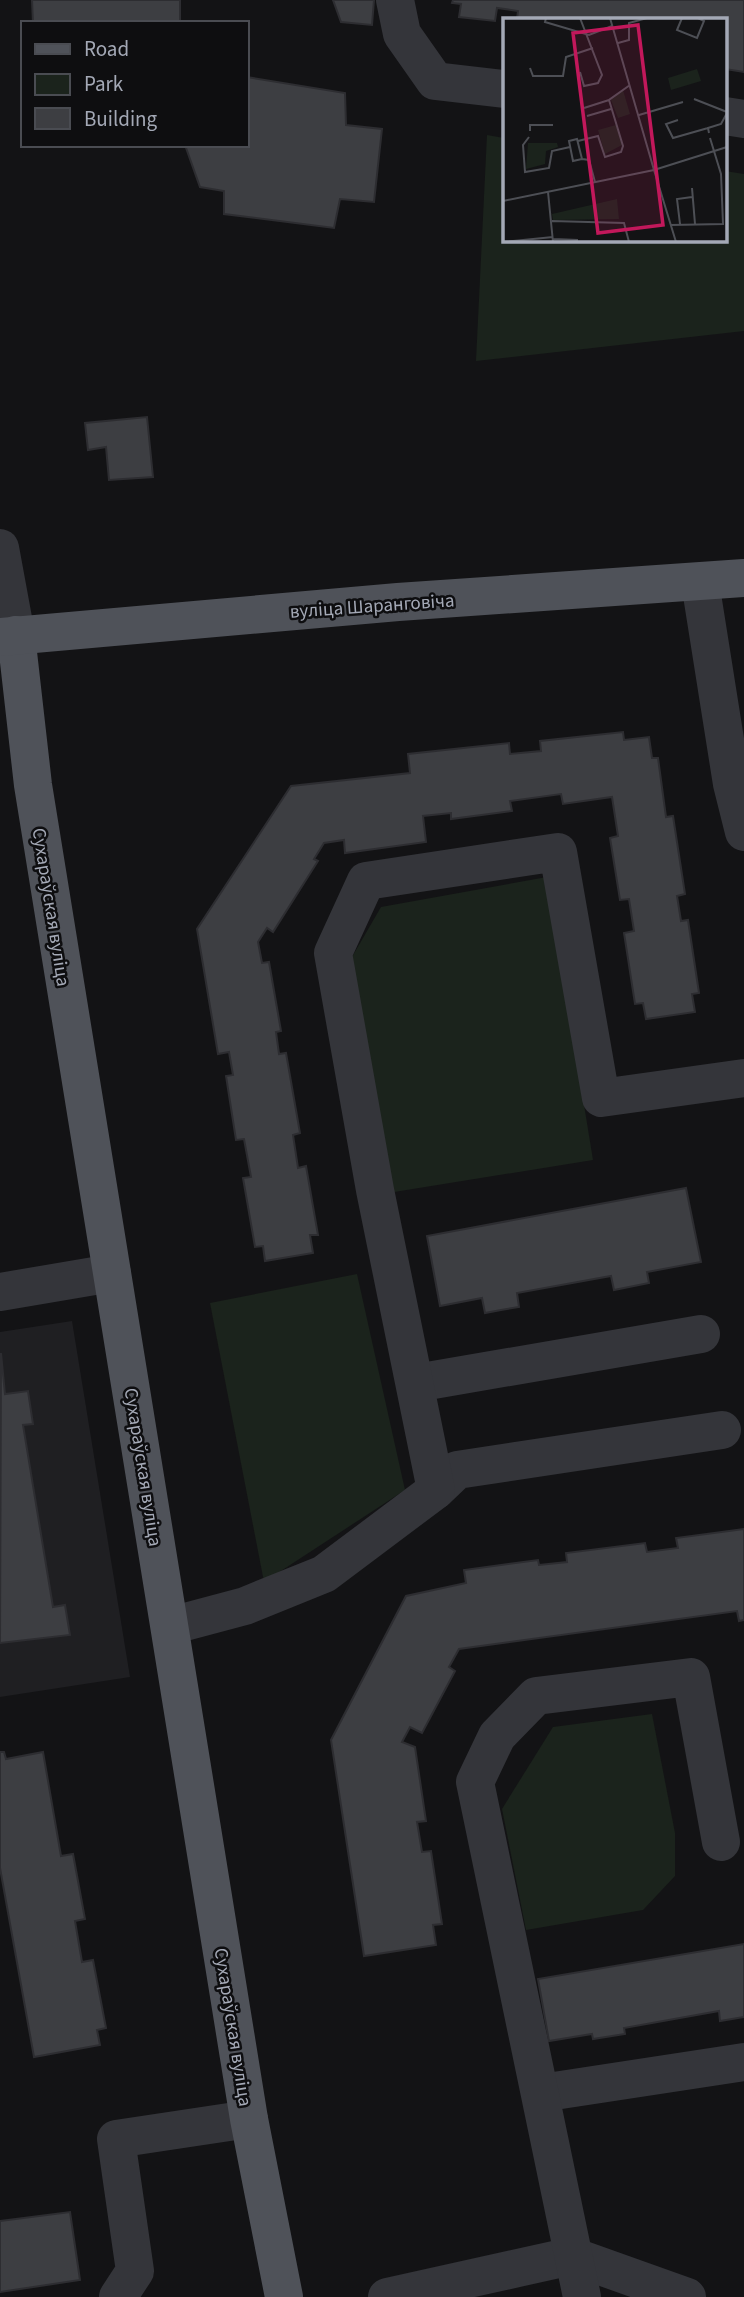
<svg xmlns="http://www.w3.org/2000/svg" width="744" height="2297" font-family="'Source Sans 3',sans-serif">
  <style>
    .built { fill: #1f1f22 }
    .green { fill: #1b231c }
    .building { fill: #3d3e42; stroke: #2d2d31; stroke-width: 2 }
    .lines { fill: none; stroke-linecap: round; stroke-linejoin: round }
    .minor { stroke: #34353a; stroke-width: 38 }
    .major { stroke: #4f5259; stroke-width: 38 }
    .labels { text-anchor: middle; stroke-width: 5; stroke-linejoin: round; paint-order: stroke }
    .street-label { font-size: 19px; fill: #a4a9b6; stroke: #0e0e10 }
    .inset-road { fill: none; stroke: #4d4f55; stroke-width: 2 }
    .view { fill: #c2185b; fill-opacity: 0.15; stroke: #c2185b; stroke-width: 3.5 }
    .inset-edge { fill: none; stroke: #a4a9b6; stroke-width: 3.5 }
  </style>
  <rect width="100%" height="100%" fill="#131315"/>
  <path class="built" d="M72,1321L130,1677L0,1697V1332Z"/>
  <g class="green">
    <path d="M487,135L504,138V240H725V171L744,174V331L476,361Z"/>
    <path d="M547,877L593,1160L388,1193L352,957L381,907Z"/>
    <path d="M357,1274L405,1490L264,1582L210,1303Z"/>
    <path d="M652,1714L675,1833V1876L643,1910L526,1930L502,1809L553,1727Z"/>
  </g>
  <g class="building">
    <path d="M32,0H180V23H33Z"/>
    <path d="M333,0H374L372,25L341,22Z"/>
    <path d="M453,0H744V72L725,69V19H517L518,11L497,8L495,21L459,17L461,4L452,3Z"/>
    <path d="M247,77L345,93L346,125L382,129L374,202L340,199L334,228L224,214V191L200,187L185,145H247Z"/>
    <path d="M147,417L153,477L109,480L106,447L88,450L85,423Z"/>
    <path d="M623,732L624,740L649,737L652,758H658L666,817L673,816L685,894L677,896L681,921L688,920L699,993L692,994L695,1012L646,1019L643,1003L635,1004L624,933L634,931L629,899L620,900L610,838L618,836L612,797L563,804L561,794L510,801L512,811L451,819V813L423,816L426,842L345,853L344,840L324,843L314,859L318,861L273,932L267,928L258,942L262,963L269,962L281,1031L276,1032L279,1054L286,1053L300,1133L293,1135L298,1168L306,1166L318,1235H310L313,1253L265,1261L263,1246L255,1247L243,1178L251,1177L244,1139L236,1140L226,1076L233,1075L229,1052L218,1054L197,929L291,786L410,773L408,754L509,743L510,754L541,751L540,741Z"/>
    <path d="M686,1188L701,1262L647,1272L649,1283L614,1290L611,1276L517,1293L519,1307L501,1310L485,1313L482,1298L440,1306L427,1236Z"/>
    <path d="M1,1353L5,1394L28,1391L33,1424L23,1425L53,1607L65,1605L70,1635L0,1643Z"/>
    <path d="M744,1529V1620L739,1621L737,1611L459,1649L449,1667L455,1671L422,1733L410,1727L402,1742L415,1747L426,1821L417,1822L422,1852L431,1851L442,1924L433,1925L436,1945L364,1956L331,1740L406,1596L466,1583L464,1570L538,1560L539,1565L567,1562L566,1553L645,1543L647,1552L678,1548L676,1538Z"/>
    <path d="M0,1752H4L6,1759L43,1752L61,1856L73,1854L85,1919L75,1921L82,1962L93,1960L106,2028L97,2030L100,2045L34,2057L0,1868Z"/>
    <path d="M744,1944V2017L720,2021L719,2011L624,2028L625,2034L593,2039L592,2034L549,2041L538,1979Z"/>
    <path d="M70,2212L80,2280L0,2292V2221Z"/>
  </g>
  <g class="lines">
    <g class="minor">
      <path d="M395,0L402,34L435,81L504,89"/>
      <path d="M725,116L744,119"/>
      <path d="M0,548L16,635"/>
      <path d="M700,582L732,784L744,832"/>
      <path d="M0,1292L112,1273"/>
      <path d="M416,1383L701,1334"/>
      <path d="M436,1490L457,1470L722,1430"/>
      <path d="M170,1626L245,1606L324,1574L436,1490L375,1190L333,953L366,881L558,852L601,1098L744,1078"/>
      <path d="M541,2093L744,2062"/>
      <path d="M118,2297L135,2271L116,2139L249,2119"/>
      <path d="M387,2297L572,2256L687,2297"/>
      <path d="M582,2297L475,1782L497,1736L536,1696L691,1677L721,1842"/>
    </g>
    <g class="major">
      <path d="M16,635L33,785L249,2119L284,2297"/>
      <path d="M0,637L398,602L744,578"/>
    </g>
  </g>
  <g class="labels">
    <g class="street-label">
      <text transform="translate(372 605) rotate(-4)" y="7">вуліца Шаранговіча</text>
      <text transform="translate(52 907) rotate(81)" y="7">Сухараўская вуліца</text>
      <text transform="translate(144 1467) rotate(81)" y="7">Сухараўская вуліца</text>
      <text transform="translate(234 2027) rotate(81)" y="7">Сухараўская вуліца</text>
    </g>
  </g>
  <g transform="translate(503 18)">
    <rect width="224" height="224" fill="#131315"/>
    <path d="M194,51L198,63L168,72L165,60ZM120,72L127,96L115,100L108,82ZM113,107L119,127L102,136L95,112ZM25,125H54L55,129L43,133L42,146L23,151ZM114,181L116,201L50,202L49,196Z" fill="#1b231c"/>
    <path class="inset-road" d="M43,0L42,4L86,17L109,8M107,0L151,152M179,0L174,12L194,20L201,3L195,0M115,25L126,22V5L144,0M27,50L30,58H60L63,39L90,30M77,54L81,68L95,65L99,57L77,0M191,81L224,94M81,90L106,82M136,97L180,84M84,98L108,91M175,102L163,106L170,120L205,110M27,113V107H50M206,115L205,110L218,106L224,95M26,119L20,127L22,154L46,150L49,133L67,129M74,121L79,141L70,143L66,123ZM75,123L95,118L102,139L118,134L120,128L106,82L127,67M79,141L86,142L92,164M151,152L173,224M189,170L192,206M45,174L50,224M0,183L151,152L224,129M49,203L121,205L126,224M177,206L174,181L189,179M168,207L220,206L218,156L207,120M50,221L75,222M1,224L50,219"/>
    <path class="view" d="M135,7L160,207L95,215L70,15Z"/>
    <rect width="224" height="224" class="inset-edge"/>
  </g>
  <rect x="21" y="21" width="228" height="126" fill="#0e0e10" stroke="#4a4c52" stroke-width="2"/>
  <rect x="35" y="44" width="35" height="10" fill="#4f5259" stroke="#4a4c52" stroke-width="2"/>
  <text x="84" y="56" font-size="21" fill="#a4a9b6">Road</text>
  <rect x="35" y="74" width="35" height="21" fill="#1b231c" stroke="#4a4c52" stroke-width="2"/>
  <text x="84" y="91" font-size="21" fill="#a4a9b6">Park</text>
  <rect x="35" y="108" width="35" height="21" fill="#3d3e42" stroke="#4a4c52" stroke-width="2"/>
  <text x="84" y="126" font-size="21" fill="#a4a9b6">Building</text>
</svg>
